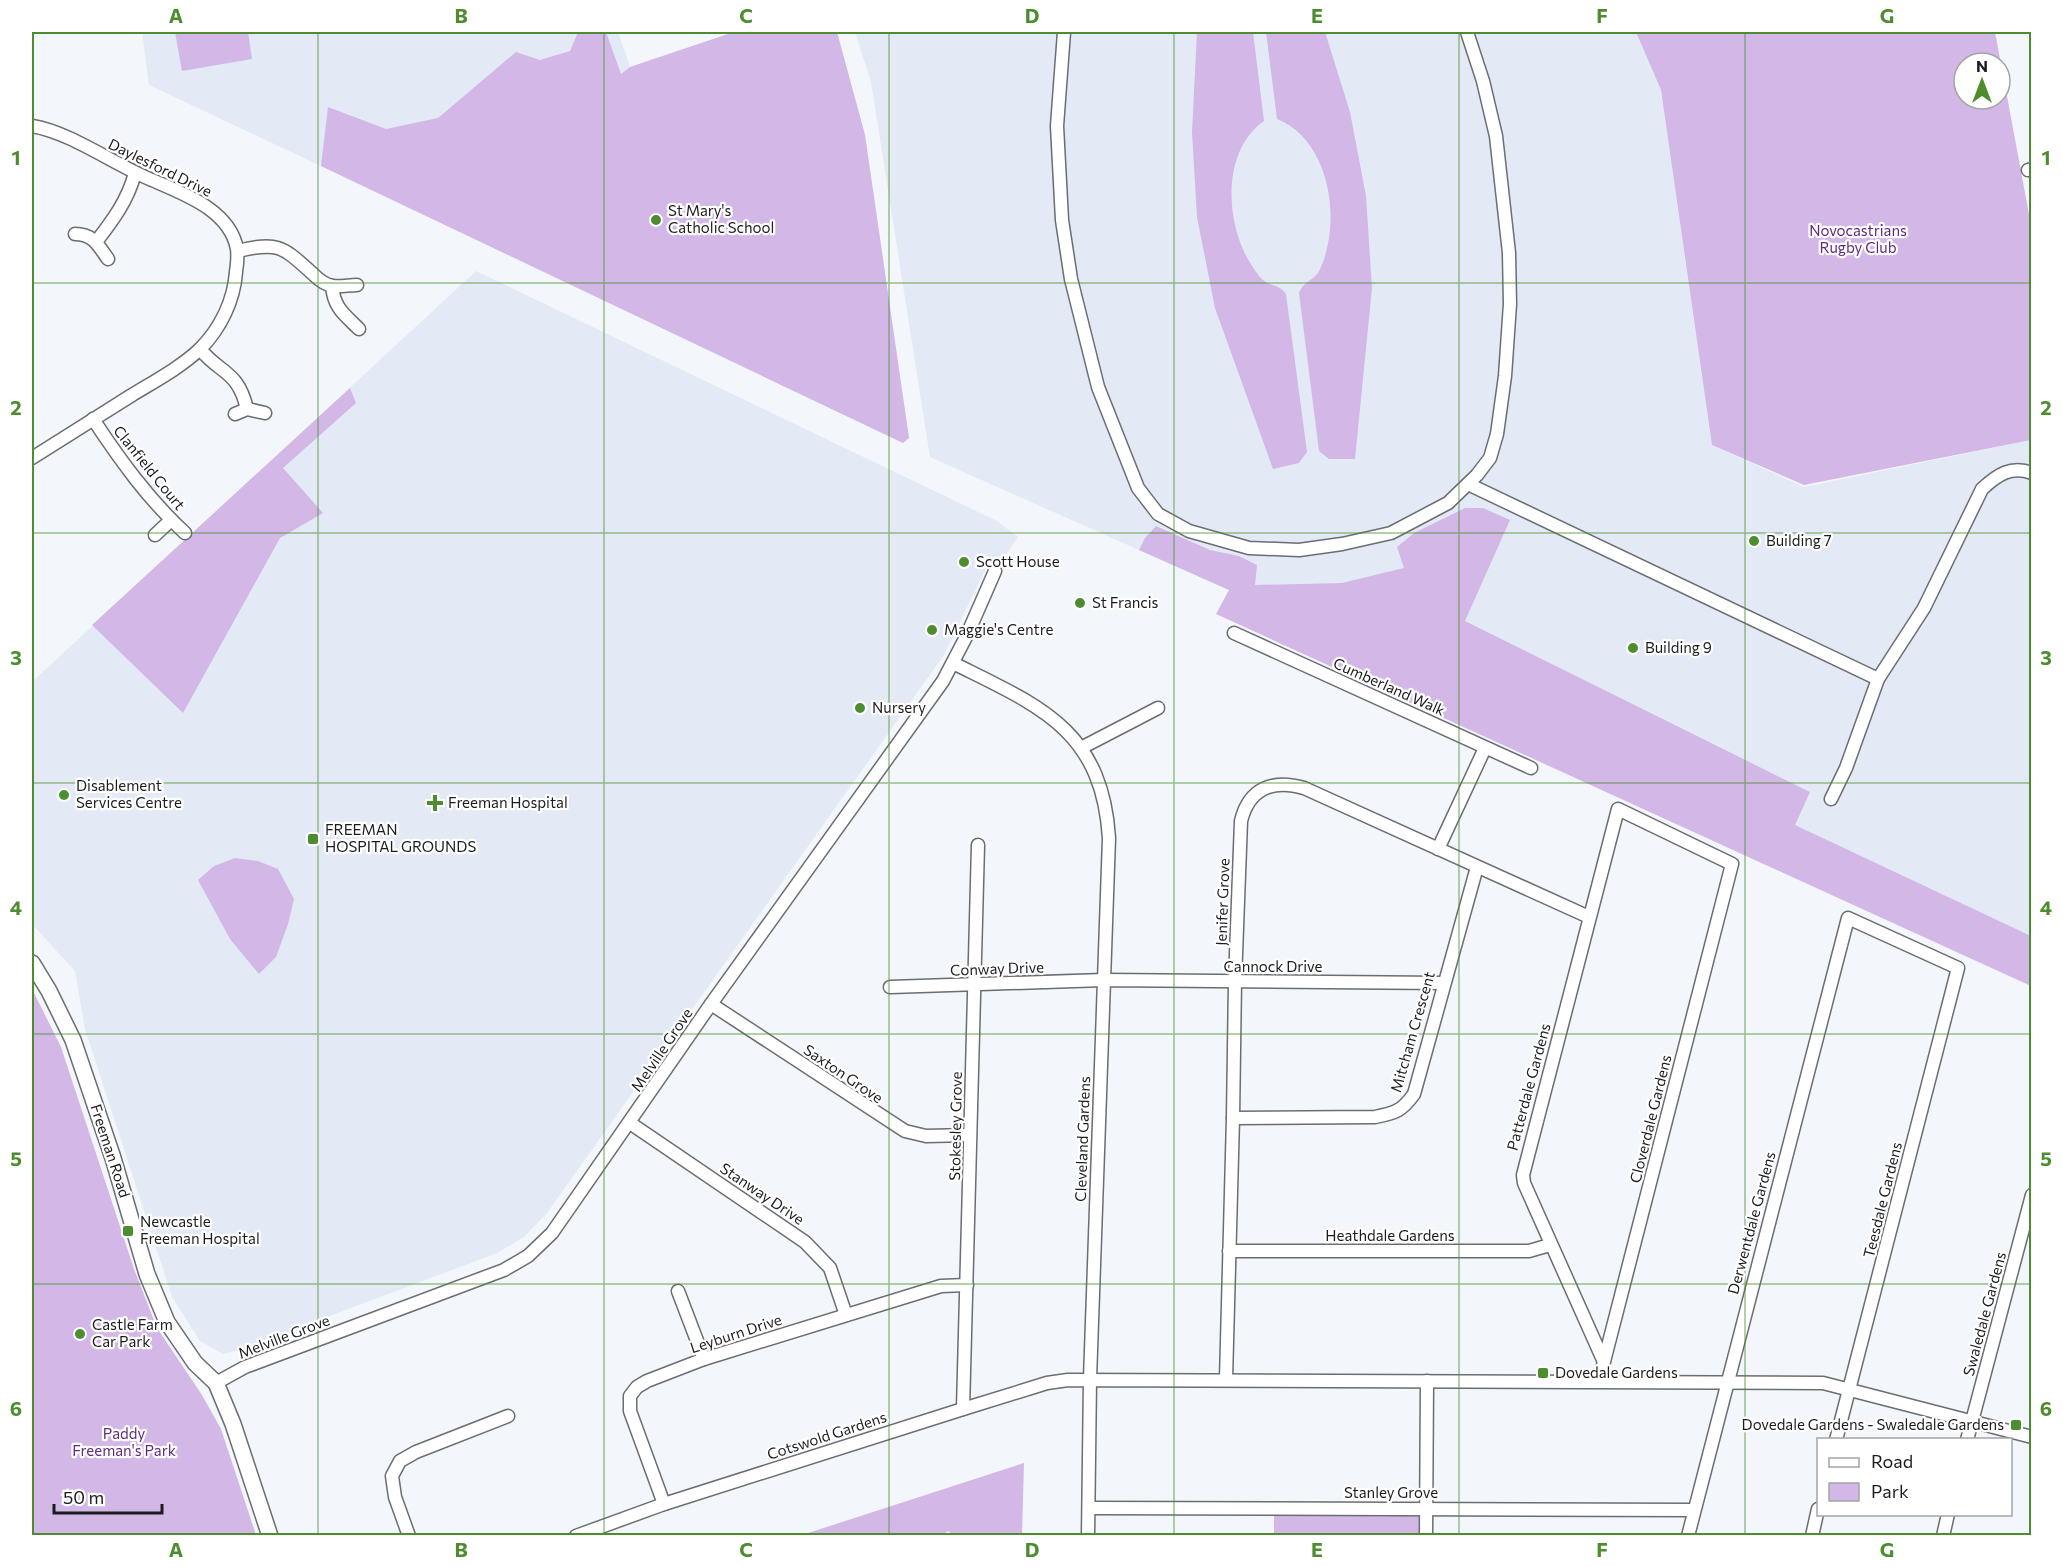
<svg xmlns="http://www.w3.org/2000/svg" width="2063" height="1567" font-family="Commissioner,sans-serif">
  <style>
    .built { fill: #e3eaf6 }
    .green { fill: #d2b7e7; fill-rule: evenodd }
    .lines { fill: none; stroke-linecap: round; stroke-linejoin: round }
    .minor-casing { stroke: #6a6d71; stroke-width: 15 }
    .tertiary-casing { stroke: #6a6d71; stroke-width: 18 }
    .minor { stroke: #fff; stroke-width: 12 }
    .tertiary { stroke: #fff; stroke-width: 15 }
    .grid { fill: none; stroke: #4d8d2f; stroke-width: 1.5; stroke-opacity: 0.55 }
    .poi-dot { fill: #4d8d2f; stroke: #fff; stroke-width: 2 }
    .labels { text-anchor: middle; stroke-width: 4.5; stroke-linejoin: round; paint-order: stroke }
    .street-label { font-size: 15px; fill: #1b1c1e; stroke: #fff }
    .poi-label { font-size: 15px; fill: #1b1c1e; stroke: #fff; text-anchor: start }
    .park-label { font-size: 15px; fill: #5f2a7e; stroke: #fff }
    .neatline { fill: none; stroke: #4d8d2f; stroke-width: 2 }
    .grid-label { font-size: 20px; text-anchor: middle; font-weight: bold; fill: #4d8d2f }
  </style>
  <rect width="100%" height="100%" fill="#f3f6fb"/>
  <g class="built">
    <path d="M142,32H618L630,67L734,32H837L865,135L909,438L903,443L550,274L149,85Z"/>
    <path d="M855,32H1636L1661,90L1712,445L1804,487L2031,440V936L1291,590H1229L930,457L871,82Z"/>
    <path d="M476,271L997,521L1018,537L998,566L989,562L944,655L547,1213L524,1237L497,1253L245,1348L223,1354L200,1341L172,1297L85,1029L75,971L32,924V682Z"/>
  </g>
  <g class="green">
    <path d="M175,32H248L252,59L182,71Z"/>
    <path d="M578,32H606L621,74L630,67L734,32H837L865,135L909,438L903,443L321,166L328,107L386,129L438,118L516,52L540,60L570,51Z"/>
    <path d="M1197,32H1253L1264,121C1222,150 1225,221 1249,261C1253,267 1258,276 1263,280C1272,287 1279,284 1286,294L1307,452L1299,463L1273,469L1215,308L1197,217L1192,132Z"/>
    <path d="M1266,32H1325L1350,112L1366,196L1372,288L1355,459H1329L1319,451L1299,293C1304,281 1311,282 1318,273C1321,268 1325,258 1326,252C1339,206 1325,138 1277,119Z"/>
    <path d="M1636,32H1995L2031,225V440L1804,485L1712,445L1661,90ZM1964,63H2000V99H1964Z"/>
    <path d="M350,388L356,403L283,468L323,513L280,538L183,713L92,625Z"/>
    <path d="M1465,508H1483L1510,520L1465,621L1810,792L1795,825L2031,936V986L1216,614L1229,590L1139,550L1145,538L1156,526L1210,550L1239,556L1257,565L1255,585L1342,583L1404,568L1397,547L1414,533Z"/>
    <path d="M235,858L258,861L278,869L294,899L288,924L276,957L259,974L230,939L198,880L214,866Z"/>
    <path d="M32,989L61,1047L134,1269L157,1328L202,1395L221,1429L256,1535H32Z"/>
    <path d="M1024,1463L1022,1535H951L949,1531L938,1536L802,1535Z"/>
    <path d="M1421,1514V1535L1274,1536V1515Z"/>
  </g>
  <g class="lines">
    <defs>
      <g id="minor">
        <path d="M1064,32L1057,126L1062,220L1071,279L1098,387L1138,488L1158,514L1189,531L1249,548L1299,550L1342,544L1391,533L1448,503L1477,475L1490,458L1497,434L1505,376L1510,304L1509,253L1496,136L1483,81L1467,32"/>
        <path d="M32,126C70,132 115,165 152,180C184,194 230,210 237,249C238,256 237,265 236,272C234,300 221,328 200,349C181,367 155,381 132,395C99,416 65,437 32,458"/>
        <path d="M2028,170L2032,169"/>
        <path d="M75,234C93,234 98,245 108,259"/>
        <path d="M96,242C113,220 128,200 135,173"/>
        <path d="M238,251C279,241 283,247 313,274C318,279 326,285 333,286C341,287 349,285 357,285"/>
        <path d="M332,286C334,308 344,314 359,329"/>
        <path d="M200,349C220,374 238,370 247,409"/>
        <path d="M235,414L247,409L265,413"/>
        <path d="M93,419C120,460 149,500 185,533"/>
        <path d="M1468,484L1878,679"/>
        <path d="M155,535L171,520"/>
        <path d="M1234,633L1531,768"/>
        <path d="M953,663C1039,706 1102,729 1109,838L1090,1379L1088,1536"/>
        <path d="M1081,748L1158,708"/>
        <path d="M1831,799L1846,768L1878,679L1924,608L1982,489C1997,475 2011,465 2032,473"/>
        <path d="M1438,849L1485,748"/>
        <path d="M890,987L1104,980L1443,983"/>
        <path d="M711,1004L905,1131L926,1136L970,1135"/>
        <path d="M1233,1118L1375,1117C1395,1113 1402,1111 1414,1094L1477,867"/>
        <path d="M630,1123L805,1242L830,1268L846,1315"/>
        <path d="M1229,1251H1529L1550,1245"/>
        <path d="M678,1291L704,1359"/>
        <path d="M1226,1379L1233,1118L1235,981L1241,821C1249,788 1273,779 1304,788L1589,917"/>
        <path d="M1599,1381L1732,864L1618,809L1523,1175L1524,1183L1604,1362"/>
        <path d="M216,1383L245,1367L504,1270L528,1256L552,1233L711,1004L943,681L967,635L995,571"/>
        <path d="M963,1409L978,845"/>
        <path d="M1967,1440L2032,1195"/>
        <path d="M664,1504L630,1411V1396L637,1387L647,1381L704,1359L941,1286L967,1285"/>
        <path d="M1089,1508L1694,1510"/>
        <path d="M409,1536L395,1497L392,1476L400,1461L416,1452L508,1416"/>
        <path d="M576,1536L664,1504L963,1409L1047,1383L1068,1380L1823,1383L2032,1437"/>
        <path d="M1426,1536L1427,1381"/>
        <path d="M1688,1536L1848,918L1958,968L1836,1440"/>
        <path d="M1812,1536L1818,1509"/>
        <path d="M1943,1536L1948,1514"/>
      </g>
      <path id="tertiary" d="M32,963L49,991L73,1040L113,1158L147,1274L167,1322L195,1363L216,1383L233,1424L270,1536"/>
    </defs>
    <use href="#minor" class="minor-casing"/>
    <use href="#tertiary" class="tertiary-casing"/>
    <use href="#minor" class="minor"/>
    <use href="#tertiary" class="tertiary"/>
  </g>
  <path class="grid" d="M318,32V1536M604,32V1536M889,32V1536M1174,32V1536M1459,32V1536M1745,32V1536M32,283H2032M32,533H2032M32,783H2032M32,1034H2032M32,1284H2032"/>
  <g class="poi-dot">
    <circle cx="656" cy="220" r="6"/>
    <circle cx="1754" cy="541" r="6"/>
    <circle cx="964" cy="562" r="6"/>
    <circle cx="1080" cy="603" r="6"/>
    <circle cx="932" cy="630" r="6"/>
    <circle cx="1633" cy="648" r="6"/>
    <circle cx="860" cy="708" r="6"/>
    <circle cx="64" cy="795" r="6"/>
    <path d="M432 794h6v6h6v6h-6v6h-6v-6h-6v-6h6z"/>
    <rect x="307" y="833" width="12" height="12" rx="3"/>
    <rect x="122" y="1225" width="12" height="12" rx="3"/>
    <circle cx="80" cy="1334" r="6"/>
    <rect x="1537" y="1367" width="12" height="12" rx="3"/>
    <rect x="2010" y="1419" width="12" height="12" rx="3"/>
  </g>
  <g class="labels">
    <g class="street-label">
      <text transform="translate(160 168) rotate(26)" y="5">Daylesford Drive</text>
      <text transform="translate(149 468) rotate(51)" y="5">Clanfield Court</text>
      <text transform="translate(1389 687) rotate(24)" y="5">Cumberland Walk</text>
      <text transform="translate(1223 902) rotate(-88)" y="5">Jenifer Grove</text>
      <text x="1273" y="972">Cannock Drive</text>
      <text transform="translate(997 969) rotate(-2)" y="5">Conway Drive</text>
      <text transform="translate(1413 1032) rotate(-74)" y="5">Mitcham Crescent</text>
      <text transform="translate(662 1050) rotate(-56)" y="5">Melville Grove</text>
      <text transform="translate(843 1074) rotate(34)" y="5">Saxton Grove</text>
      <text transform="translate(1529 1087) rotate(-75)" y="5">Patterdale Gardens</text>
      <text transform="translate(1651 1119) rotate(-76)" y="5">Cloverdale Gardens</text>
      <text transform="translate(956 1126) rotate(-89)" y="5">Stokesley Grove</text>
      <text transform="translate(1083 1139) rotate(-88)" y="5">Cleveland Gardens</text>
      <text transform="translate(110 1151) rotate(72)" y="5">Freeman Road</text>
      <text transform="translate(762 1194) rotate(34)" y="5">Stanway Drive</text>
      <text transform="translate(1883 1200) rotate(-76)" y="5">Teesdale Gardens</text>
      <text transform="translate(1752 1223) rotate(-75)" y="5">Derwentdale Gardens</text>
      <text x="1390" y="1241">Heathdale Gardens</text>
      <text transform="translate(1985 1314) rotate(-75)" y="5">Swaledale Gardens</text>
      <text transform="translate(736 1334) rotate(-18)" y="5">Leyburn Drive</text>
      <text transform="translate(284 1337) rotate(-21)" y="5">Melville Grove</text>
      <text transform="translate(827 1436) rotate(-18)" y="5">Cotswold Gardens</text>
      <text x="1391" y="1498">Stanley Grove</text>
    </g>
    <g class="poi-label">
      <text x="668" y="216">St Mary's<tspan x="668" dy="17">Catholic School</tspan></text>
      <text x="1766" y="546">Building 7</text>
      <text x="976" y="567">Scott House</text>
      <text x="1092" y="608">St Francis</text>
      <text x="944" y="635">Maggie's Centre</text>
      <text x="1645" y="653">Building 9</text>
      <text x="872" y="713">Nursery</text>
      <text x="76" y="791">Disablement<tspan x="76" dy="17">Services Centre</tspan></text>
      <text x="448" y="808">Freeman Hospital</text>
      <text x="325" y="835">FREEMAN<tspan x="325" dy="17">HOSPITAL GROUNDS</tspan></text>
      <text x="140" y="1227">Newcastle<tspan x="140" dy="17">Freeman Hospital</tspan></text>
      <text x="92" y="1330">Castle Farm<tspan x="92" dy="17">Car Park</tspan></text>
      <text x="1555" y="1378">Dovedale Gardens</text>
      <text x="2004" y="1430" text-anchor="end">Dovedale Gardens - Swaledale Gardens</text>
    </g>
    <g class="park-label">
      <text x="1858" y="236">Novocastrians<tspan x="1858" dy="17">Rugby Club</tspan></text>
      <text x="124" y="1439">Paddy<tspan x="124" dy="17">Freeman's Park</tspan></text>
    </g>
  </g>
  <rect width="2063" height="1567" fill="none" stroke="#ffffff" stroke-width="66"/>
  <rect x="1817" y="1438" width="195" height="78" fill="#ffffff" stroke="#a4a4a5" stroke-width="1.5"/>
  <rect x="1829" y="1458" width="30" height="9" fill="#ffffff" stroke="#a4a4a5" stroke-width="1.5"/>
  <text x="1871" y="1468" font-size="18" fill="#1b1c1e">Road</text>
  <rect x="1829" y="1483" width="30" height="18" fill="#d2b7e7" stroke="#a4a4a5" stroke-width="1.5"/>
  <text x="1871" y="1498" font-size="18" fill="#1b1c1e">Park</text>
  <g transform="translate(1982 81)"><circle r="28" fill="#ffffff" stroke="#a4a4a5" stroke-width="1.5"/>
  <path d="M0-4.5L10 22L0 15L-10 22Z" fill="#4d8d2f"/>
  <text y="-9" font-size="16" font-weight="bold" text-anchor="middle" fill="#1b1c1e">N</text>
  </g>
  <path d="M54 1504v9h108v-9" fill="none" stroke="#1b1c1e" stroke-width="3"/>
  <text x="63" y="1504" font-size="18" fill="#1b1c1e" stroke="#ffffff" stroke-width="4.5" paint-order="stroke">50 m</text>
  <rect x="33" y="33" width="1997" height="1501" class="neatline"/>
  <g class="grid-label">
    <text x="176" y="23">A</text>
    <text x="461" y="23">B</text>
    <text x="746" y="23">C</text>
    <text x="1032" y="23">D</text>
    <text x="1317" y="23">E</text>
    <text x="1602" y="23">F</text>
    <text x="1887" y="23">G</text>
    <text x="16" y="165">1</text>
    <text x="2046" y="165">1</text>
    <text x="16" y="415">2</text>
    <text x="2046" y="415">2</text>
    <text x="16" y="665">3</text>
    <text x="2046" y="665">3</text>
    <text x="16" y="915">4</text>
    <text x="2046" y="915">4</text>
    <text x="16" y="1166">5</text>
    <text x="2046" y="1166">5</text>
    <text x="16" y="1416">6</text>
    <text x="2046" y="1416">6</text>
    <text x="176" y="1557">A</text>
    <text x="461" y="1557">B</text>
    <text x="746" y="1557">C</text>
    <text x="1032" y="1557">D</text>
    <text x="1317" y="1557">E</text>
    <text x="1602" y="1557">F</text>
    <text x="1887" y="1557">G</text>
  </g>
</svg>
